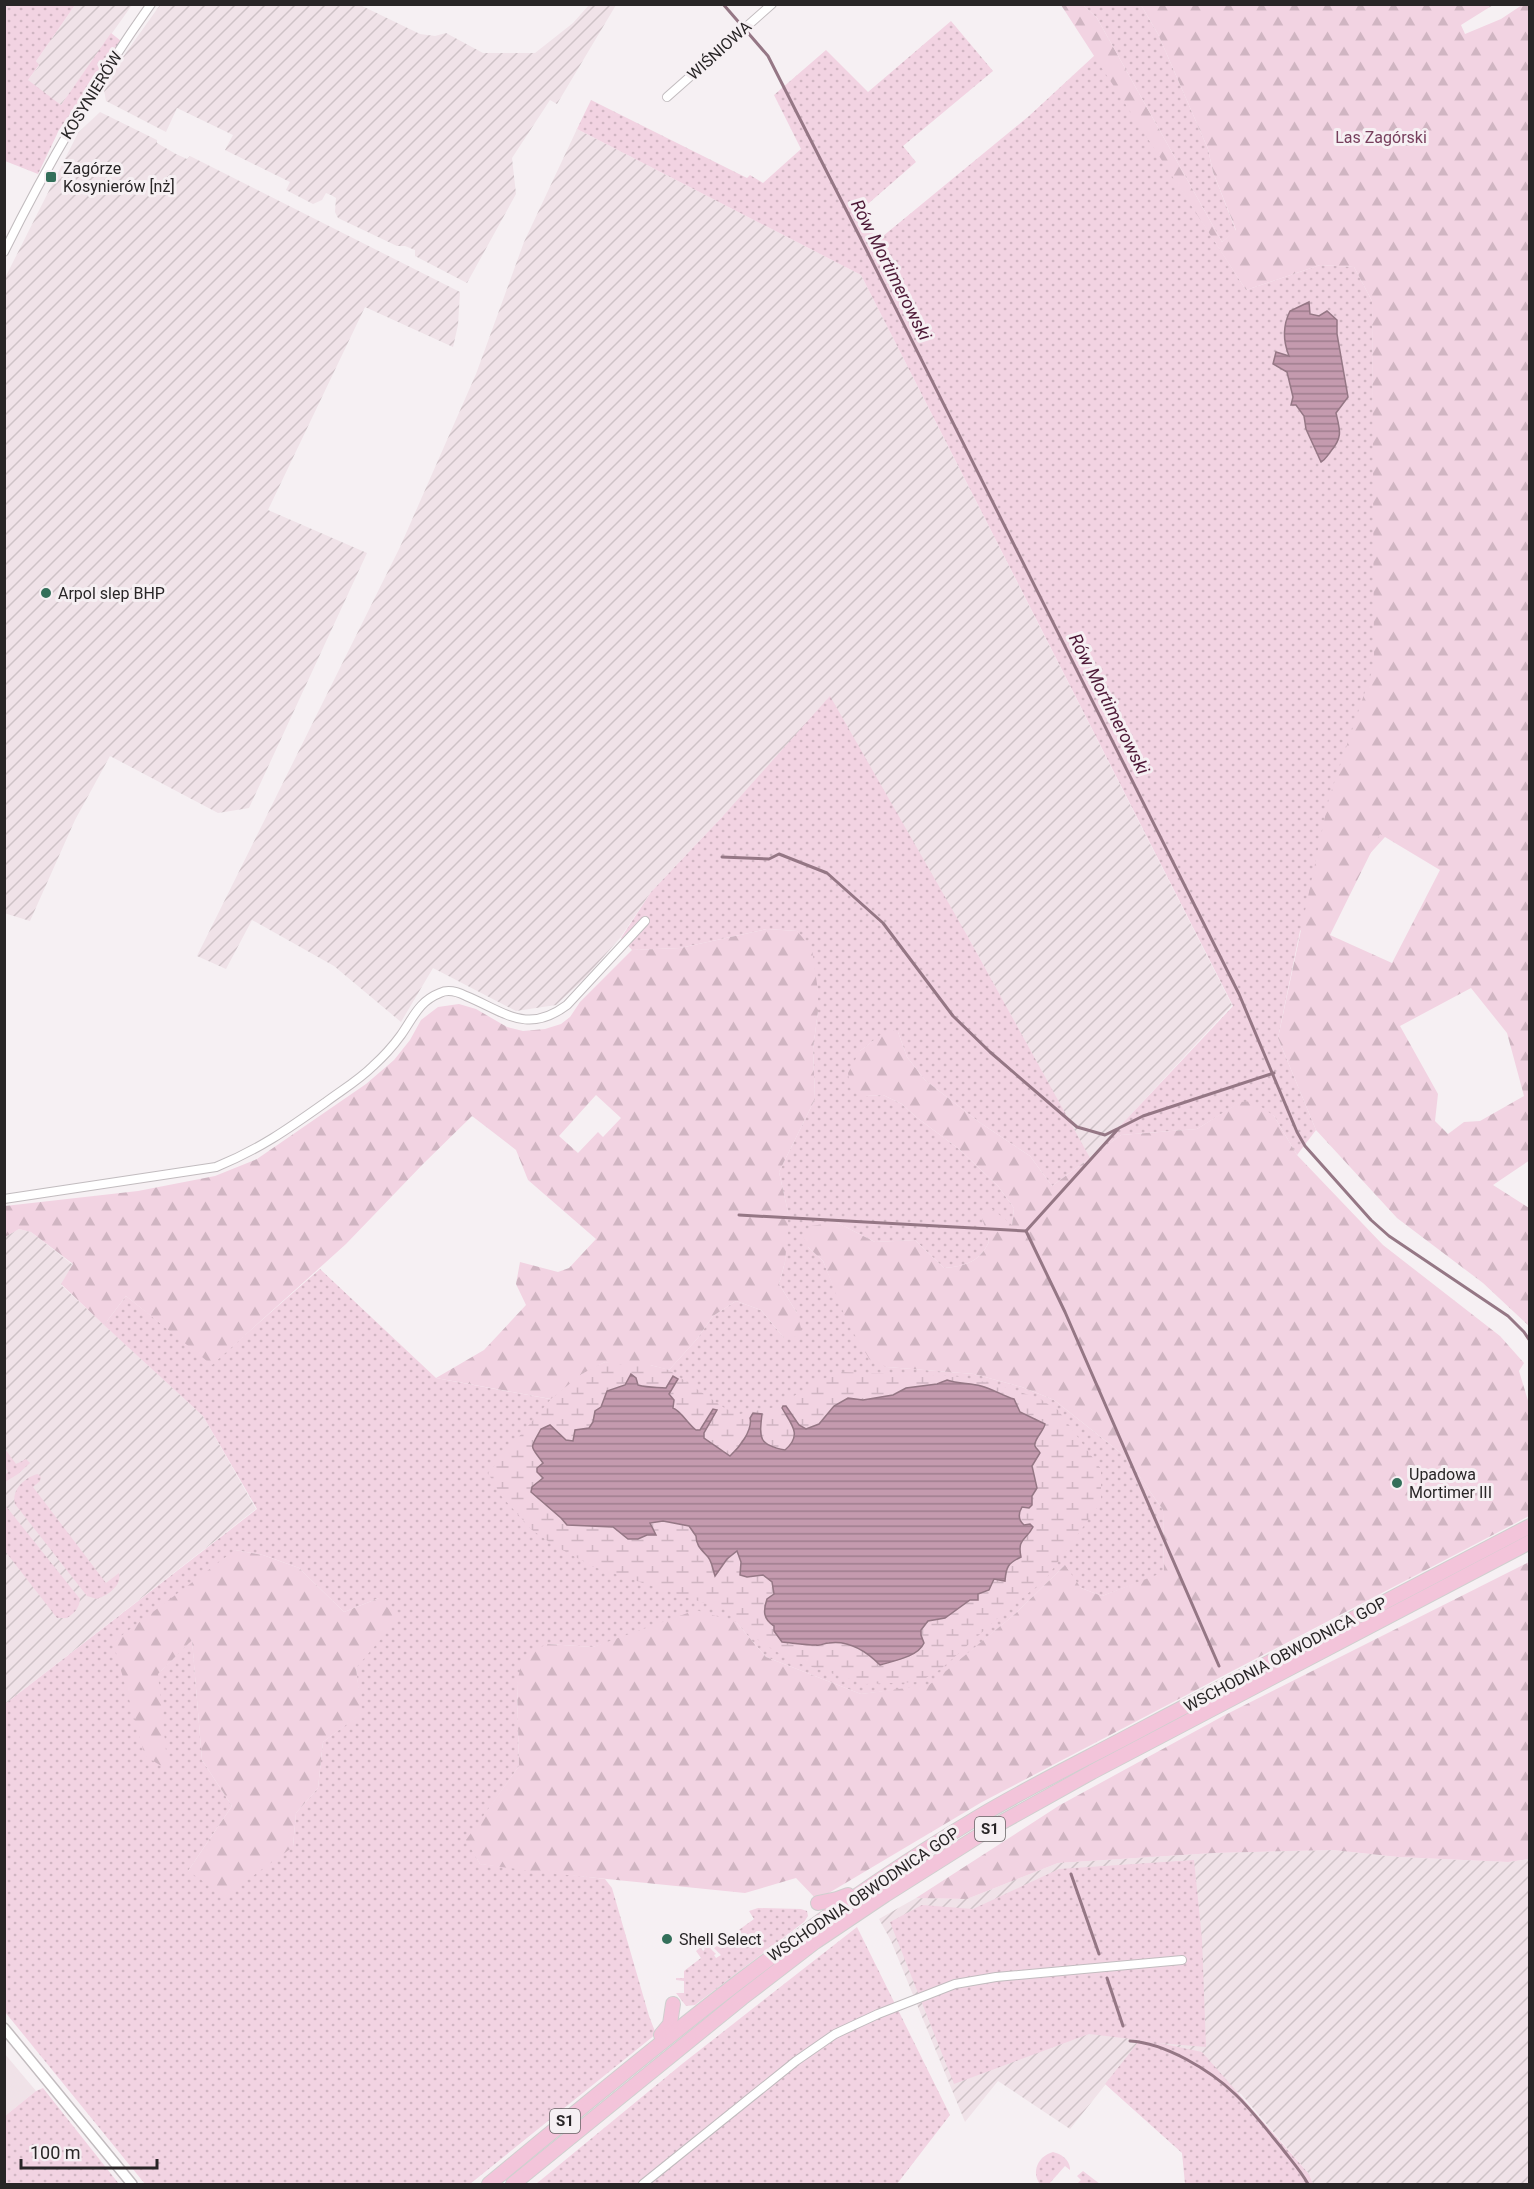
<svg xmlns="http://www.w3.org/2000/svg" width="1534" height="2189" font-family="Roboto,sans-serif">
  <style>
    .built { fill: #f0e2e8 }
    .industrial { fill: url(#industrial-furrows) }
    .grass { fill: url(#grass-dots); fill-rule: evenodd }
    .forest { fill: url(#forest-firs); fill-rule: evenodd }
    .wetland { fill: url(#wetland-marsh); fill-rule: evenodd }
    .water { fill: url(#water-rules); stroke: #957785; stroke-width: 1.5 }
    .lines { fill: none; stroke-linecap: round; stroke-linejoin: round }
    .stream { stroke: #957785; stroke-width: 3 }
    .minor-casing { stroke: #c2bcbf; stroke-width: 10 }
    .tertiary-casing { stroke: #c2bcbf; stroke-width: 12 }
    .motorway-casing { stroke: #d0cfcf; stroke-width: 16 }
    .minor { stroke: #fff; stroke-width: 8 }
    .tertiary { stroke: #fff; stroke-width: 9 }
    .motorway { stroke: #f3c4da; stroke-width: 14 }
    .poi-dot { fill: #336f5a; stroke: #f6f0f3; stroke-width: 2 }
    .labels { text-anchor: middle; stroke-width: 6; stroke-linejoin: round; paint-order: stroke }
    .shield { fill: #f6f0f3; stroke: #666264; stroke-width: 1.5 }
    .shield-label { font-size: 15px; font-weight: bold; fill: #282526 }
    .street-label { font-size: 16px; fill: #282526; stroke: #f6f0f3 }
    .park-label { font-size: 16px; fill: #773f5d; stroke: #f6f0f3 }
    .poi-label { font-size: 16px; fill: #282526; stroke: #f6f0f3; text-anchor: start }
    .water-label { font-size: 18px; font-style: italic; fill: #4d1937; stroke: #f6f0f3 }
  </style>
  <defs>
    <pattern id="industrial-furrows" width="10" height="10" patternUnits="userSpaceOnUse" patternTransform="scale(1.5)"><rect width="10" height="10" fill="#f0e2e8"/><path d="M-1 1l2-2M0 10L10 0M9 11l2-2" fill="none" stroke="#cec2c7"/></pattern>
    <pattern id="grass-dots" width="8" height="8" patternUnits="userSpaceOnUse" patternTransform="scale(1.5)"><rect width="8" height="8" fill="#f2d3e2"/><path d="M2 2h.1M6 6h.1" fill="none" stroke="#d0b5c2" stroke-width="1.8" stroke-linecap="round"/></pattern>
    <pattern id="forest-firs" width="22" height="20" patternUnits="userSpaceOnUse" patternTransform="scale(1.5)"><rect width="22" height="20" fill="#f2d3e2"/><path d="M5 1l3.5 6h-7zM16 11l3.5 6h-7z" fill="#d0b5c2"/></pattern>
    <pattern id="wetland-marsh" width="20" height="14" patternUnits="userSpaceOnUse" patternTransform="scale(1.5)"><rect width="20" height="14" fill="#f2d3e2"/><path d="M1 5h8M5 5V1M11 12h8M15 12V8" fill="none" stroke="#d0b5c2"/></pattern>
    <pattern id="water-rules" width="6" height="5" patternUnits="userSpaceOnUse" patternTransform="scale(1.5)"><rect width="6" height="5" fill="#c49aae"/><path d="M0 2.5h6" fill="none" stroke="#9f7d8d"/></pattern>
  </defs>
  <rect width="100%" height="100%" fill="#f6f0f3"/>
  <path class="built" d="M4,2053L36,2091L5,2116H4Z"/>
  <g class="industrial">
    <path d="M75,5H132L61,105L27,81L39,66L36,61L39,57Z"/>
    <path d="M160,5H360L420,34L435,36L446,33L483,53H535L573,23L589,5H616L557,104L550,100L512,158L516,194L467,283L415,256V250L405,246H397L338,218L335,212L336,198L331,195L326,193L322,200L313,204L286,190L290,182L225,150L233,135L177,108L166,132L106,101L103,85Z"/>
    <path d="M100,112L157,140V143L176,154L187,159L190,156L460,292L458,325L453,347L365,307L268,510L367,553L249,808L218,813L110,756L75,820L30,921L4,913L5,278L78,133Z"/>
    <path d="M577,129L861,275L1232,1005L1090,1159L968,937L723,816L651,892L620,938L584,979L556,1005L516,1011L433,968L401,1022L334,966L252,920L226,969L197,956L400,547L476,374L524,242Z"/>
    <path d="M19,1229L31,1232L73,1265L61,1285L203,1416L256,1509L5,1704L4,1237Z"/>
    <path d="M1333,1850L1398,1857L1508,1862L1529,1859V2184H1313L1309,2174L1241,2094L1142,2039L1070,2129L998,2081L965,2122L891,1941L879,1919L916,1898L967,1899L1058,1863L1214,1853Z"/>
  </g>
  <g class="grass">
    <path d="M5,4L75,5L39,57L36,61L39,65L28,80L61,105L111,33L121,41L59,130L38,174L5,161Z"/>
    <path d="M1083,5H1141L1158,34L1208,149L1213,172L1236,231L1222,242L1097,18Z"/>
    <path d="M951,21L993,71L903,146L916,162L861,210L877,241L1029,116L1095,55L1246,290L1320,265L1354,267L1372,301L1375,632L1441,775L1300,931L1278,1038L1316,1130L1297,1155L1274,1116L1241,1102L1197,1129L1121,1135L1052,1186L1030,1156L979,1122L925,1080L907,1057L898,1032L873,1041L860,1051L865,1096L883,1095L902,1104L916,1117L959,1149L998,1186L1014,1208L1012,1225L982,1213L989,1242C979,1262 966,1266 944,1268L915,1240L875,1242L836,1222L808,1247L823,1261L833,1285L887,1367L974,1374L1022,1387L1054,1400L1126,1457L1163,1510L1164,1573L1102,1596L1081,1588L1064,1566L1015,1614L929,1686L861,1694L766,1657L736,1622L626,1637L593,1647L547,1644L517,1683L519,1766L467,1840L480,1864L605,1879L612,1888L649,2016L656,2034L470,2184H145L5,2012V1704L257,1509L203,1416L104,1325L126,1296L212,1364L320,1269L436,1378L550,1399C566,1386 585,1368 605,1363C618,1359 655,1366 669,1370L697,1339L713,1316L736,1301L761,1310L784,1338L797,1313L779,1284L785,1262L788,1212L779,1172L815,1099L813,1049L818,1011V991L797,931L767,929L680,948L632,950L621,938L651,892L723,816L830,696L968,937L1090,1158L1233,1006L861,275L577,129L591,100L747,178L750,175L763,183L801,149L774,95L826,50L868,92ZM235,1550L263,1555L299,1568L344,1612L379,1598L356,1668L361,1713L323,1742L318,1788L296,1813L293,1847L188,1871L232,1806L202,1760L192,1639L158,1674Z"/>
    <path d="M5,1449L16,1464L26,1459L30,1463L18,1474L5,1482V1475L8,1472L5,1467Z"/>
    <path d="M38,1474L41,1477L40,1481L33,1487L106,1583L119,1573C122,1586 108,1595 97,1599L87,1596L15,1504C11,1490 25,1477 38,1474Z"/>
    <path d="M5,1505L80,1599C79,1609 74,1613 67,1618H57L5,1551Z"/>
    <path d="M1194,1860L1202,1939L1206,2047L1159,2043L1202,2052L1309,2174L1313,2184H1185L1182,2153L1105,2084L1140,2040L1089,2034L954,2084L890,1922L922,1905L973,1909L1059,1869Z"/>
    <path d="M758,1908L801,1909L807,1911L808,1916L804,1922L695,2005L686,2006L676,1993H684V1981L676,1980V1978H684V1971L701,1958L696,1951L701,1947L703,1951L705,1949L702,1946L706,1944L716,1954L714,1955L716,1958L721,1955L714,1948L754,1919L749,1911Z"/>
    <path d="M857,1927L950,2115L897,2184H862L860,2182L858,2184H536L682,2064Z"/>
    <path d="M43,2088L119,2184H5V2116L36,2091Z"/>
    <path d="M1053,2152C1061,2154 1069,2159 1070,2168V2170L1065,2166L1049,2184H1040C1031,2172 1038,2156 1053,2152Z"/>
    <path d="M1083,2171L1100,2184H1077L1081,2180L1077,2176Z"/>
  </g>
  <g class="forest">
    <path d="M1061,5H1083L1097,18L1222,242L1236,230L1213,172L1208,149L1158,34L1141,5H1493L1461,25L1465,34L1501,19L1522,5H1529L1530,1160L1493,1185L1529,1208V1326L1483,1283L1397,1218L1316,1130L1278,1038L1329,798L1374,665L1372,301L1354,267L1320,265L1246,290ZM1380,834L1440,870L1392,963L1330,935ZM1471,988L1507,1033L1524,1096L1480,1121L1464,1122L1448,1134L1435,1121L1438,1094L1400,1026Z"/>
    <path d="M767,929L797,931L812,949L818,991V1011L813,1049L815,1099L779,1172L788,1212V1230L785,1262L779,1284L797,1313L803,1336L784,1338L761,1310L736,1301L713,1316L697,1339L669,1370L650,1365H622L605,1362L582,1374L551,1399L436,1378L484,1350L526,1305L516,1284L520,1262L558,1272L569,1268L596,1239L528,1180L516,1150L472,1116L423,1164L346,1244L212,1365L126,1296L104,1325L61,1284L73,1264L31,1232L19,1229L5,1237V1206L138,1191L215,1176L257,1159L366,1084L394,1060L410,1040L421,1020L438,1007L459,1004L476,1009L507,1027L523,1031L545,1029L561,1024L570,1017L580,1002L632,950L680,948ZM596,1095L621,1118L603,1137L598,1132L578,1153L559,1136Z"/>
    <path d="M888,1029L898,1032L907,1057L925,1080L979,1122L1030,1156L1052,1186L1121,1135L1197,1129L1240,1102L1253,1101L1274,1116L1297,1155L1383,1245L1500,1336L1524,1363L1519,1371L1529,1404V1516L982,1802L817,1900L796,1878L745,1893L538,1872L480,1864L466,1840L519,1766L517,1683L523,1656L547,1644L593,1647L696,1610L736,1622L766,1657L861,1694L929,1685L1015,1614L1065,1565L1081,1588L1102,1596L1164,1572L1163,1510L1126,1457L1054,1400L1022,1387L974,1374L887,1367L870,1360L848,1324L823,1261L808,1247L803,1236L811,1226L836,1222L875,1242L915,1240L944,1268C966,1266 979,1262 989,1242L981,1214L991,1208L1012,1225L1014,1208L998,1186L959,1149L916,1117L902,1104L883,1095L865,1096L850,1088L848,1073L860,1051Z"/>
    <path d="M235,1550L263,1555L299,1568L344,1612L379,1598L398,1619L356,1668L362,1713L323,1742L318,1788L296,1813L293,1847L225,1896L188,1871L232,1806L202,1760L192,1640L158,1674L168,1770L145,1756L113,1642Z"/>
    <path d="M1529,1562V1859L1508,1862L1398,1857L1333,1850L1214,1853L1058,1863L967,1899L916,1898L1060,1805L1225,1715Z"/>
  </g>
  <path class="wetland" d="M605,1362L622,1365H650L669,1370L726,1409L740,1414L776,1407L818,1381L841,1372L954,1376L995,1384L1038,1398L1058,1410L1101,1469V1502L1045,1580L1008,1609L941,1669L919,1682L866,1684L792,1661L759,1641L732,1612L594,1567L555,1546L532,1530L502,1497L488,1473L551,1399L582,1374ZM636,1378L638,1385C648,1388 656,1387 666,1388L678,1379L669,1395L673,1408C681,1411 688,1424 696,1430H700L712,1409L716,1410L704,1433V1438L730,1456C745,1443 747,1427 762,1414C759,1439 759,1445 785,1450L792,1444L795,1434L783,1406H786L799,1425L806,1429L819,1424L834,1406L848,1398L863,1400L893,1395L906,1388L937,1384L947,1380C958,1384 970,1383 981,1386C993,1389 1003,1396 1014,1399L1020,1412L1041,1421C1038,1448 1028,1458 1037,1488L1032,1496L1033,1501C1023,1507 1012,1515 1024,1525L1019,1548L1000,1581L994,1579L992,1581L991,1588L978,1594L979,1598C966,1600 957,1612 946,1617C937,1622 926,1619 921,1630C919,1634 922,1639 924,1643C917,1657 893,1661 880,1665C867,1652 849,1640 829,1643C824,1643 820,1646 815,1645C805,1645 793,1643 782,1642L778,1638L764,1606L767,1599L774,1595L772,1581L763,1575L756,1576L742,1570L741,1562L737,1550L727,1559H709C700,1549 696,1538 689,1526L663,1521L650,1523L655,1535H647L638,1539H628L613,1527L567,1525L562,1518L531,1492L532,1487L543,1478L539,1466L544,1463L537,1456L550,1426L566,1440L573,1441L579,1428H589L593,1422V1416L601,1407L607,1391L625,1385Z"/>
  <g class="water">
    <path d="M1309,302L1310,314L1319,316L1327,311L1337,320V334L1348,397L1336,413C1340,430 1343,437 1331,451C1327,456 1326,459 1321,462L1306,429L1304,416L1296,405H1291L1293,397L1287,372L1273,364L1276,352L1289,356C1283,341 1283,325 1290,311Z"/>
    <path d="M631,1374L636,1378L638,1385C649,1388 656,1387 666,1388L673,1376L678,1379L669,1394L674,1400L673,1408C681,1411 688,1424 696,1430H700L713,1409L717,1410L704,1433V1438L730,1456C739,1448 753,1430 750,1418L753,1413L762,1414C759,1439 759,1445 785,1450C803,1435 791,1424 782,1408L783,1406H786L799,1425L806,1429L819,1424L834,1406L848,1398L863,1400L893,1395L906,1388L937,1384L947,1380C958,1384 970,1383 981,1386C993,1389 1003,1396 1014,1399L1020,1412L1045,1424C1044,1431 1033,1440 1035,1446C1036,1449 1039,1450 1040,1453L1032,1466L1037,1488L1032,1496V1505L1029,1508L1022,1507C1018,1514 1018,1520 1024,1525L1030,1524L1033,1527C1026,1541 1017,1538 1021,1557C1008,1563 1006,1567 1005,1581L994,1579L989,1590L978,1594V1600H970L945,1618L928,1621L921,1630V1635L924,1643C918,1657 893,1661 880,1665C867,1652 849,1640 829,1643C824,1643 821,1646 816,1645C805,1645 793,1643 782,1642L774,1631V1626C763,1619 763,1611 767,1599L774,1594L772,1582L763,1575L747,1577L740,1575L741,1562L737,1551L727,1559L715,1576C713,1570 712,1562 708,1557C702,1550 696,1546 696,1536L689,1526L663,1521L650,1523L656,1535H647L638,1539H628L613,1527L567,1525L561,1518L531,1492L532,1487L543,1478L537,1472V1468L543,1463C530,1444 529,1451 541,1429L550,1425L566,1440L573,1441L575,1430L589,1428L593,1422L595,1411L601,1407L607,1391L625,1385Z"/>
  </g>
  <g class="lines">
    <g class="stream">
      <path d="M723,4L768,56L865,247L1239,994L1297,1132L1305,1146L1371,1220L1389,1236L1508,1316L1524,1332L1530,1341"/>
      <path d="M722,857L769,859L779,854L827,873L883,923L953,1016L990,1052L1077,1127L1105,1135L1117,1129"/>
      <path d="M739,1215L1026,1231L1119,1128L1143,1116L1274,1073"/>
      <path d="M1026,1231L1065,1312L1219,1666"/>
      <path d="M1071,1874L1099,1954"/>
      <path d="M1107,1978L1123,2026"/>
      <path d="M1130,2041C1165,2043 1210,2070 1235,2094C1252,2110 1266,2129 1281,2147C1290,2159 1301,2171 1308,2184"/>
    </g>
    <defs>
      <g id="minor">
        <path d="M667,97L772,4"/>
        <path d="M4,252C47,165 95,83 151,4"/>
        <path d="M4,1199L216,1167C260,1149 288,1129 326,1102C342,1090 359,1080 373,1066C383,1057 393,1046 401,1035C413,1018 419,1001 440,993C448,989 458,992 466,996C505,1012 527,1035 567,1005L645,921"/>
        <path d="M643,2184L796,2061L835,2034L878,2014L955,1984L996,1977L1182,1960"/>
      </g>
      <path id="tertiary" d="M4,2028L132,2184"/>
      <g id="motorway">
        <path d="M818,1903L837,1899L848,1895"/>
        <path d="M661,2035L670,2024L673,2004"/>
        <path d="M489,2184C645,2055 800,1924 975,1819C1030,1786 1088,1758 1144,1728C1272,1660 1401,1594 1530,1526"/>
        <path d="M513,2184L742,1998L815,1942L885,1895L988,1830L1092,1772L1530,1542"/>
      </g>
    </defs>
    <use href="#minor" class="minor-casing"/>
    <use href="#tertiary" class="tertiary-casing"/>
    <use href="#motorway" class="motorway-casing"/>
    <use href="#minor" class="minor"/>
    <use href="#tertiary" class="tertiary"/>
    <use href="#motorway" class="motorway"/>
  </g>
  <g class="poi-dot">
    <rect x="45" y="171" width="12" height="12" rx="3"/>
    <circle cx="46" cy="593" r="6"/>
    <circle cx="1397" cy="1483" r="6"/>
    <circle cx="667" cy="1939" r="6"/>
  </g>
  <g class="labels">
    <g class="shield">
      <rect x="975" y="1817" width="30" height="24" rx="4.5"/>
      <rect x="550" y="2109" width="30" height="24" rx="4.5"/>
    </g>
    <g class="shield-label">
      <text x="990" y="1834">S1</text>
      <text x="565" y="2126">S1</text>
    </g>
    <g class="street-label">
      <text transform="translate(719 50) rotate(-42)" y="6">WIŚNIOWA</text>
      <text transform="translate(91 95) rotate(-58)" y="6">KOSYNIERÓW</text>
      <text transform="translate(1285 1654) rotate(-28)" y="6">WSCHODNIA OBWODNICA GOP</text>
      <text transform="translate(863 1894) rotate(-34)" y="6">WSCHODNIA OBWODNICA GOP</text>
    </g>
    <g class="park-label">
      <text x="1381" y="143">Las Zagórski</text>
    </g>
    <g class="poi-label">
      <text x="63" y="174">Zagórze<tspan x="63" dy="18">Kosynierów [nż]</tspan></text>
      <text x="58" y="599">Arpol slep BHP</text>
      <text x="1409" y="1480">Upadowa<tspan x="1409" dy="18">Mortimer III</tspan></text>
      <text x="679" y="1945">Shell Select</text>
    </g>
    <g class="water-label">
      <text transform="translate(891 270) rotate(63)" y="6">Rów Mortimerowski</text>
      <text transform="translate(1109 704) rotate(63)" y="6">Rów Mortimerowski</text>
    </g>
  </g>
  <rect width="1534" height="2189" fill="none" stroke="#282526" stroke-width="12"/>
  <path d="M21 2159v9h136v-9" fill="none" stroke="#282526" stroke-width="3"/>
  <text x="30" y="2159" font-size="18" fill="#282526" stroke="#f6f0f3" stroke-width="4.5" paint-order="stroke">100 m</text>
</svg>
